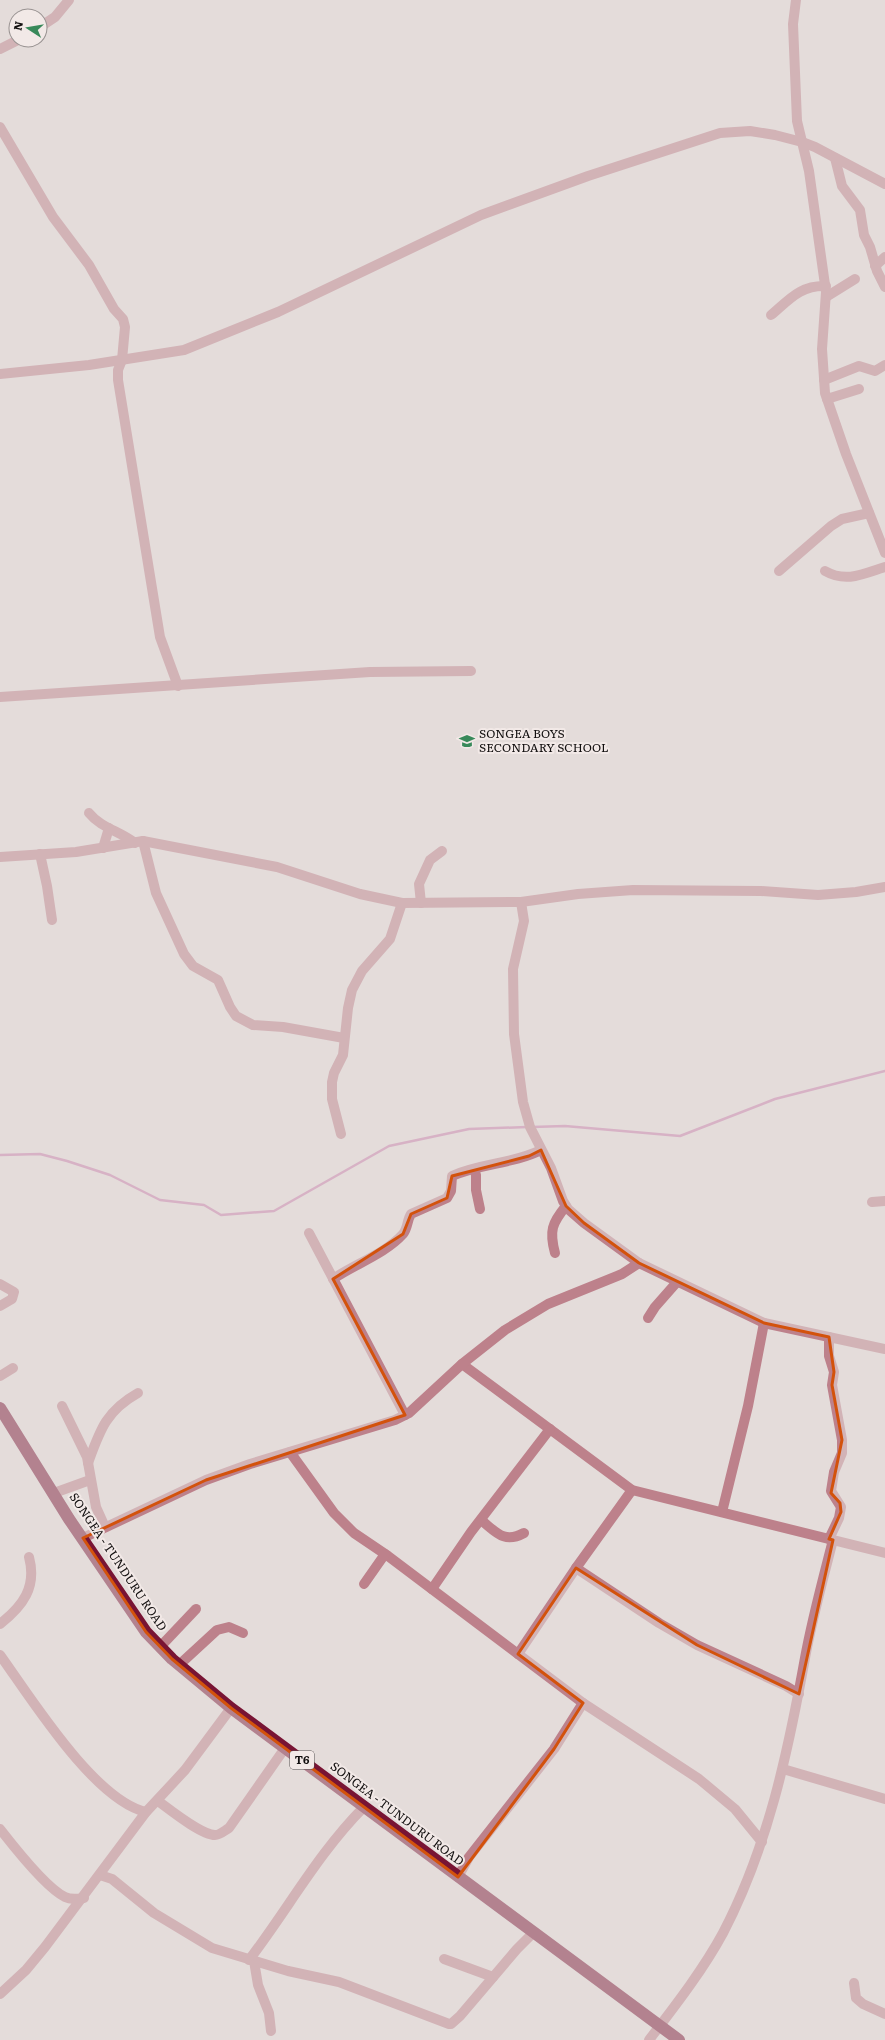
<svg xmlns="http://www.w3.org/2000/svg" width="885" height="2040" font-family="Literata,serif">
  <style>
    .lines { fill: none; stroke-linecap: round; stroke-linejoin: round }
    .stream { stroke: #c87eab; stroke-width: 2.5 }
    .minor { stroke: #bd818b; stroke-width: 10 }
    .highway { stroke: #781434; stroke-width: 12 }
    .marked { fill: none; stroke: #d3520c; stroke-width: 3; stroke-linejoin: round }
    .labels { text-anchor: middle; stroke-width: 4; stroke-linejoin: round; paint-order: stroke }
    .shield { fill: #f2e9e7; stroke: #555050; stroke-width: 1 }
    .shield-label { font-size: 11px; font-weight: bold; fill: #120f0f }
    .poi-label { font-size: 12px; fill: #120f0f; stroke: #f2e9e7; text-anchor: start }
    .street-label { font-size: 12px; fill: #120f0f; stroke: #f2e9e7 }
  </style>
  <rect width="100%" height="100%" fill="#e4dcda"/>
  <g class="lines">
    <g class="stream">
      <path d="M532,1127L565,1126L680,1136L775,1099L885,1071"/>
      <path d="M0,1155L40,1154L67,1161L110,1175L160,1200L204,1205L221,1215L274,1211L389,1146L469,1129L527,1127"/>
    </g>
    <g class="minor">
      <path d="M796,0L793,24L797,121L809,171L826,292L822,349L825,393L846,454L885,553"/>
      <path d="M40,27L55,17L69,0"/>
      <path d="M0,49L18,40"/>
      <path d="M0,127L53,217L89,265L114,309L123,319L125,327L122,360L118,370V380L160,637L178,686"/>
      <path d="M835,158L842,186L860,210L864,235L870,247L877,271L885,287"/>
      <path d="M875,266L885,257"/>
      <path d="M826,297L855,279"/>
      <path d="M771,315C789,300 800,285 826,286"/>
      <path d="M0,374L89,365L184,350L278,312L481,215L588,176L720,133L750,131L775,135L802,142L815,147L885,184"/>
      <path d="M824,380L859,366L875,371L885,365"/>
      <path d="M827,399L859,389"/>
      <path d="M779,571L831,526L842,519L869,513"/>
      <path d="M825,571C846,583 863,574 885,567"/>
      <path d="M0,697L370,672L471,671"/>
      <path d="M89,813C101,828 120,831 135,843"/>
      <path d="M143,841L156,893L184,954L193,966L218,980L230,1007L236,1016L253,1025L283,1027L344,1038"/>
      <path d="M103,848L109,828"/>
      <path d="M40,854L47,886L52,920"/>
      <path d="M0,857L76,852L143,841L277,867L360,894L402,903L521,902L578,894L633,890L761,891L818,895L856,892L885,887"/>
      <path d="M521,902L524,921L513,969L514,1034L523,1102L530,1127L551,1168L563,1201L568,1209L584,1223L639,1263L764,1323L885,1349"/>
      <path d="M421,903L419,884L430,860L442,851"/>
      <path d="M341,1134L332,1099V1082L334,1073L343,1055L348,1008L352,990L362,971L390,939L402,903"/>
      <path d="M474,1169L476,1175V1190L480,1209"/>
      <path d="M872,1202L885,1201"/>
      <path d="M309,1233L405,1415"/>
      <path d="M555,1253C549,1231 552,1223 566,1206"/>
      <path d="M333,1279C355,1264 385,1254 403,1234C408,1228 407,1220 411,1214L447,1198L451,1191L452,1176C481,1163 513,1164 541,1150"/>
      <path d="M0,1284L14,1292L12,1299L0,1306"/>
      <path d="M648,1318L655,1307L677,1282"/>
      <path d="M829,1337V1356L834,1372L832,1385L842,1440V1453L834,1472L831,1491L841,1507L839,1518L829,1539"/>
      <path d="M462,1364L632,1490L885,1553"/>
      <path d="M0,1376L13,1368"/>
      <path d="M62,1406L87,1457L96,1507L105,1527"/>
      <path d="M290,1452L334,1513L354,1533L388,1556L583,1703L699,1779L735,1809L762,1842"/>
      <path d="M88,1463C100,1430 106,1411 138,1393"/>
      <path d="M54,1493L90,1480"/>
      <path d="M722,1512L748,1406L764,1323"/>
      <path d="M481,1520C496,1532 504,1544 524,1533"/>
      <path d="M83,1538L206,1480L250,1464L395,1420L409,1413L462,1364L505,1330L548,1304L622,1274L639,1263"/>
      <path d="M576,1568L659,1623L697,1645L786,1686L799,1694"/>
      <path d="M364,1584L385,1554"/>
      <path d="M432,1589L471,1532L550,1429"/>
      <path d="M0,1624C23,1606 37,1587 29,1557"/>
      <path d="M160,1647L196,1609"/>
      <path d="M518,1654L576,1568L632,1490"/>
      <path d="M0,1655C31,1698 94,1800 146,1812"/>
      <path d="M179,1665L217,1630L229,1627L243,1633"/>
      <path d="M783,1769L885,1799"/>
      <path d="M158,1801C169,1809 201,1835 215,1835C220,1835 224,1831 229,1828L285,1748"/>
      <path d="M0,1829C14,1847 46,1888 65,1897C71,1900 77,1899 84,1898"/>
      <path d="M100,1875L112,1879L154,1913L212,1948L288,1971L339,1982L449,2024H451L460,2016L517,1949L533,1933"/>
      <path d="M458,1877L469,1857L554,1749L583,1703"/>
      <path d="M444,1959L493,1977"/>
      <path d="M249,1960C288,1909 319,1852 364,1807"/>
      <path d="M254,1961L258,1985L269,2013L271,2031"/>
      <path d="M854,1983L856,1998L863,2004L885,2014"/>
      <path d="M0,1994L26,1970L45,1947L146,1812L185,1770L231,1708"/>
      <path d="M649,2040C675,2006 703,1970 723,1933C768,1847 788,1752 805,1658C812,1619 823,1579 833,1540"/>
    </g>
    <path class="highway" d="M0,1408L69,1519L146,1632L172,1659L231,1708L679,2040"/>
  </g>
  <path d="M0 0H885V2040H0ZM541,1150L566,1206L584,1223L639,1263L764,1323L829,1337L834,1372L832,1385L842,1440L831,1493L840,1503L841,1512L829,1539L833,1540L799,1694L697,1645L576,1568L518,1654L583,1703L554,1749L458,1877L231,1708L172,1659L146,1632L83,1538L206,1480L405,1415L333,1279L403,1234L411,1214L447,1198L452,1176L529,1156Z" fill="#e4dcda" fill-opacity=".55" fill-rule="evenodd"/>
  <path class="marked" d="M541,1150L566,1206L584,1223L639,1263L764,1323L829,1337L834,1372L832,1385L842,1440L831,1493L840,1503L841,1512L829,1539L833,1540L799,1694L697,1645L576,1568L518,1654L583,1703L554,1749L458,1877L231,1708L172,1659L146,1632L83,1538L206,1480L405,1415L333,1279L403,1234L411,1214L447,1198L452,1176L529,1156Z"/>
  <defs>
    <symbol id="school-bare" viewBox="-9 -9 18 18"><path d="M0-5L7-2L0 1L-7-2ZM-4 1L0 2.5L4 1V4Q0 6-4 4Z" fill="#38895a" stroke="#f2e9e7" stroke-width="2.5" paint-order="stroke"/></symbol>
  </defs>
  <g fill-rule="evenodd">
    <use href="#school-bare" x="456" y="730" width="22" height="22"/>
  </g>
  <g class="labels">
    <rect class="shield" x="290" y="1751" width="24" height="18" rx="3"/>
    <g class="shield-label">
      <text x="302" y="1764">T6</text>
    </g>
    <g class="poi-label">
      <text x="479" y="738">SONGEA BOYS<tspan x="479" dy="14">SECONDARY SCHOOL</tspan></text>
    </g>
    <g class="street-label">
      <text transform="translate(118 1562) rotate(56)" y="4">SONGEA - TUNDURU ROAD</text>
      <text transform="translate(397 1814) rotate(37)" y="4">SONGEA - TUNDURU ROAD</text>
    </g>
  </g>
  <g transform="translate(28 28) rotate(282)"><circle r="19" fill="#f2e9e7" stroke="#989291"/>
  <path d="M0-3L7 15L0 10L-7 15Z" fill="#38895a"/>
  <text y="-6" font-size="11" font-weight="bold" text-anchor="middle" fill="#120f0f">N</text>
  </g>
</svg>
